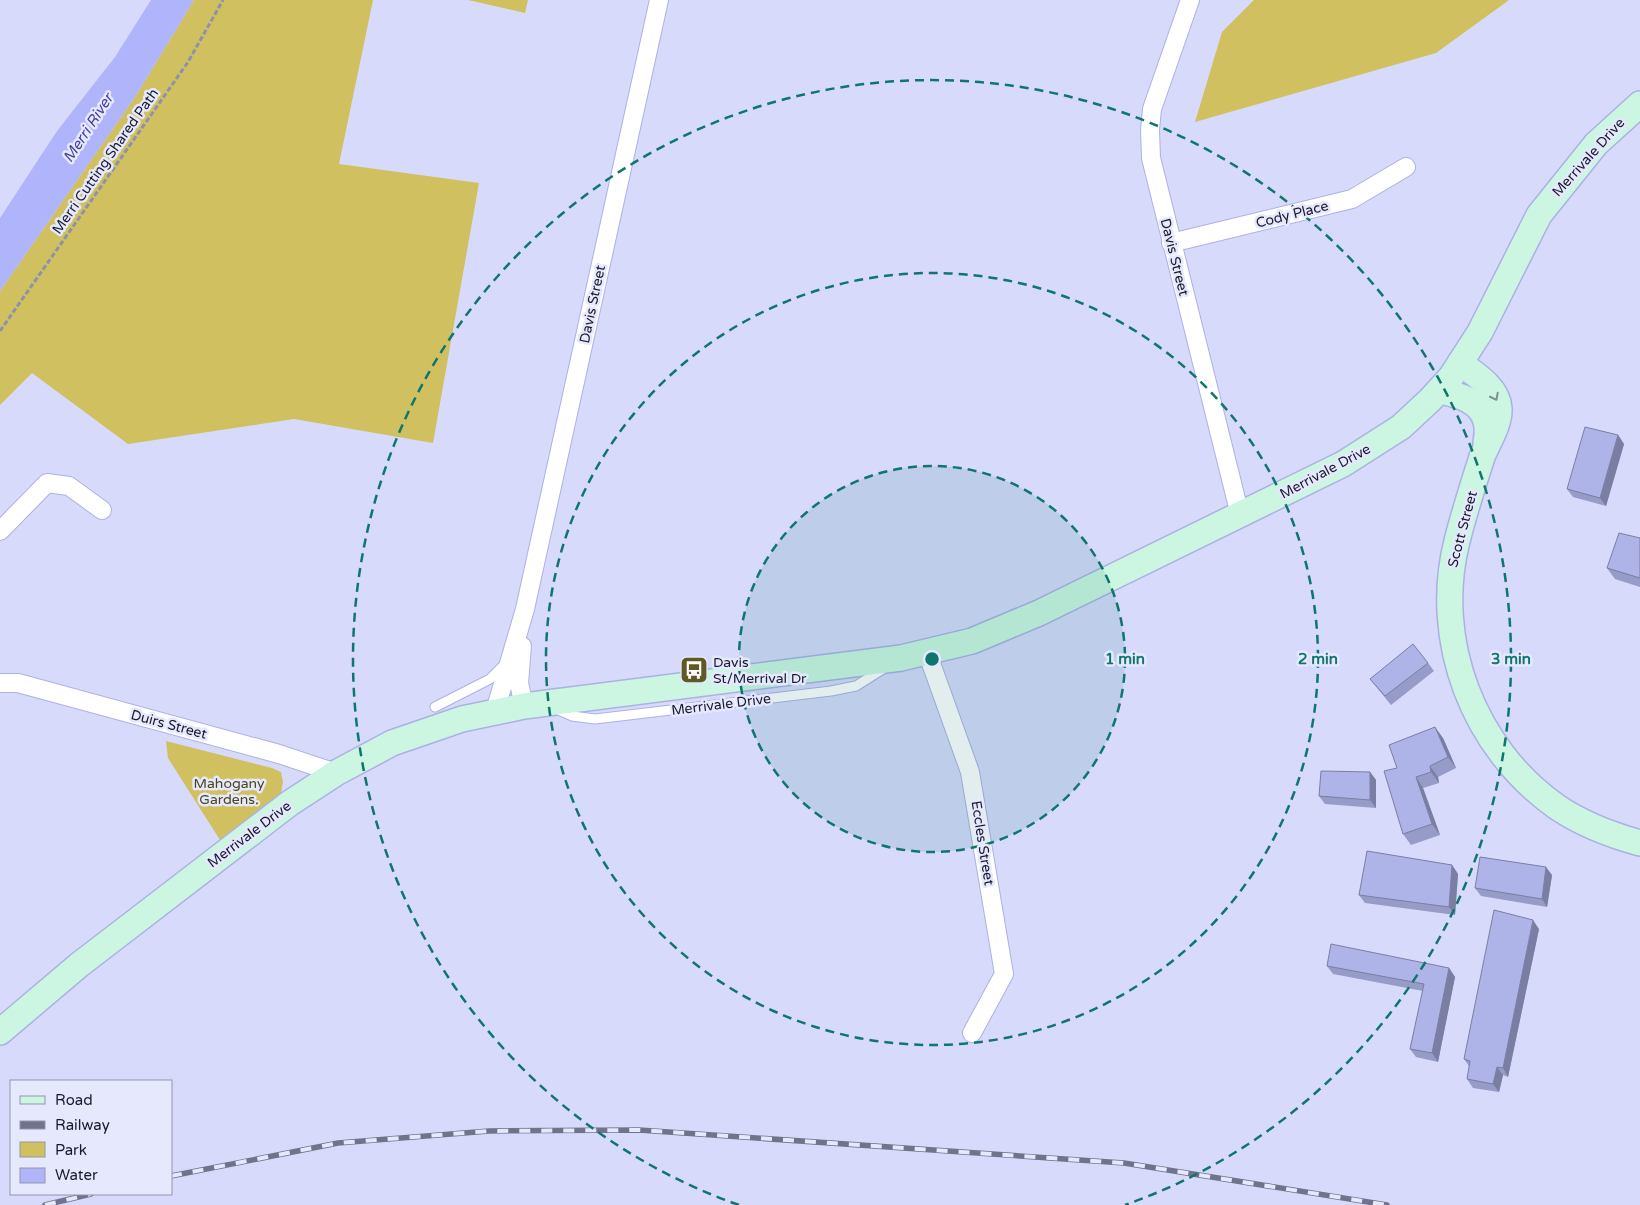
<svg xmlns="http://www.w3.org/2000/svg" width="1640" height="1205" font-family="'Varela Round',sans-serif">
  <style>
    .green { fill: #d0c05f }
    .water { fill: #b0b5fb }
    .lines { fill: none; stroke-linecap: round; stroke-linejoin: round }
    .lane-casing { stroke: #acb1e5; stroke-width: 11 }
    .street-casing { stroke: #acb1e5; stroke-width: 20 }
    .secondary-casing { stroke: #acb1e5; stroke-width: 28 }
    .path { stroke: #8e90ac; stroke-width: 3; stroke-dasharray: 5 2.5; stroke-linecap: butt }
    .lane { stroke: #fff; stroke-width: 9 }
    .street { stroke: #fff; stroke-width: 18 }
    .secondary { stroke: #ccf5e2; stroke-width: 25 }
    .rail-casing { stroke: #71738c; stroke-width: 5.5 }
    .rail { stroke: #e6e8fe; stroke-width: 4; stroke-dasharray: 11; stroke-linecap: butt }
    .wall { fill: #969bc8 }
    .shaded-wall { fill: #7a7ea2 }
    .building { fill: #afb4e8; stroke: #7a7ea2 }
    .oneway { stroke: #7b9291 }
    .ring { fill: none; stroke: #0f766e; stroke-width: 2.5; stroke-dasharray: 9 6 }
    .labels { text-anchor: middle; stroke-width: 5; stroke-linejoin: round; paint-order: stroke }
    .street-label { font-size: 14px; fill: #191a2d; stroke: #e6e8fe }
    .poi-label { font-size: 14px; fill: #191a2d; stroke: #e6e8fe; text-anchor: start }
    .park-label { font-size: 14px; fill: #4b451b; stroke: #e6e8fe }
    .water-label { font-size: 15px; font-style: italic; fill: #453fa1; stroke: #e6e8fe }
    .centre { fill: #0f766e; stroke: #e6e8fe; stroke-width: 2.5 }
    .ring-label { font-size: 15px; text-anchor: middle; font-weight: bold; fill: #0f766e; stroke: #e6e8fe; stroke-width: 5; stroke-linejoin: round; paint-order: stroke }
  </style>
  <rect width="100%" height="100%" fill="#d7dafb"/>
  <g class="green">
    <path d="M194,0H373L339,164L479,183L433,443L294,419L128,444L32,373L0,405V291L135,97Z"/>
    <path d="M468,0H528L525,13Z"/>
    <path d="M1254,0H1509L1436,53L1195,122L1222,32Z"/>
    <path d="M166,741L272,768L281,772L283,782L281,793L220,840L168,758Z"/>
  </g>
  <path class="water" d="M151,0H194L135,97L0,291V218L57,131L115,57Z"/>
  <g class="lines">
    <defs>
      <g id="lane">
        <path d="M435,707L490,679L504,665"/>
        <path d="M556,709L572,716L595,719L831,691L856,686L886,667"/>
      </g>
      <g id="street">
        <path d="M1190,0L1152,109L1150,130L1151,158L1240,515"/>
        <path d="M1171,243L1352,199L1406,167"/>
        <path d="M0,531L47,483L69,486L102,510"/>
        <path d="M522,646L519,683L524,706"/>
        <path d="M927,652L970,772L1004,974L972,1033"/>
        <path d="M0,683H18L279,754L336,773"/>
        <path d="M495,711L525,609L659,0"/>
      </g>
      <g id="secondary">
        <path d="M1460,363C1475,374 1498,388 1499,408C1500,424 1488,442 1482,457C1473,485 1464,513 1457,541C1432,640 1473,748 1557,807C1582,824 1611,835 1640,843"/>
        <path d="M1439,391C1469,396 1493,408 1486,442"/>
        <path d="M0,1032L79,965L290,803L336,773L392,743L462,719L524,706L901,658L972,641L1039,613L1343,464L1401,427L1430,400L1451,377L1480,332L1539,215L1596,144L1640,104"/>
      </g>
    </defs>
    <use href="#lane" class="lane-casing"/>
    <use href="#street" class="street-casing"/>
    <use href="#secondary" class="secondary-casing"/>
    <path class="path" d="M0,331L188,62L223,0"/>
    <use href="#lane" class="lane"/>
    <use href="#street" class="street"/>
    <use href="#secondary" class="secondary"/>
    <defs>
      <g id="rail">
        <path d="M171,1176L338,1143L489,1131L639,1130L1124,1163L1387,1205"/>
        <path d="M45,1205L91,1194"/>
      </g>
    </defs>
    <use href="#rail" class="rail-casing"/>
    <use href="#rail" class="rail"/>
  </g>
  <g class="wall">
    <path d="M1618,435L1624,444L1606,506L1573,497L1567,489Z"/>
    <path d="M1640,538V587L1615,579L1607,568Z"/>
    <path d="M1428,663L1434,671L1391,705L1370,679Z"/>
    <path d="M1443,738L1456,768L1438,777L1439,783L1423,788L1440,835L1411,845L1403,834L1397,768Z"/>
    <path d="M1370,772L1376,780V808L1325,804L1319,796Z"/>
    <path d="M1452,865L1458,874L1455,915L1365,903L1359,895Z"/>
    <path d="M1552,875L1547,907L1481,896L1475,888Z"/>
    <path d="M1539,929L1508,1077L1503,1075L1499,1092L1473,1088L1467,1079L1469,1066L1464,1059Z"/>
    <path d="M1327,966L1449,968L1455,977L1438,1062L1416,1057L1410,1049L1423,991L1333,974Z"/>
  </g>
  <g class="shaded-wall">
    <path d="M1618,435L1624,444L1606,506L1600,498Z"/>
    <path d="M1435,727L1443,738L1456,768L1448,757Z"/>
    <path d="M1430,766L1438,777L1439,783L1431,772Z"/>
    <path d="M1370,772L1376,780V808L1370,800Z"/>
    <path d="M1416,777L1423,788L1440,835L1432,824Z"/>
    <path d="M1452,865L1458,874L1455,915L1449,907Z"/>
    <path d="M1546,867L1552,875L1547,907L1542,899Z"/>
    <path d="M1533,920L1539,929L1508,1077L1503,1068Z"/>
    <path d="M1449,968L1455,977L1438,1062L1432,1053Z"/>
    <path d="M1497,1067L1503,1075L1499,1092L1493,1084Z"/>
  </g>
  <g class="building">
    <path d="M1585,427L1618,435L1600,498L1567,489Z"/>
    <path d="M1619,533L1640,538V578L1607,568Z"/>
    <path d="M1413,644L1428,663L1385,696L1370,679Z"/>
    <path d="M1435,727L1448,757L1430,766L1431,772L1416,777L1432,824L1403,834L1384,771L1397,768L1389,745Z"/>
    <path d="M1321,771L1370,772V800L1319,796Z"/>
    <path d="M1367,851L1452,865L1449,907L1359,895Z"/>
    <path d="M1480,857L1546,867L1542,899L1475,888Z"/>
    <path d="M1494,910L1533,920L1503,1068L1497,1067L1493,1084L1467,1079L1470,1061L1464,1059Z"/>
    <path d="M1331,944L1449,968L1432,1053L1410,1049L1424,984L1327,966Z"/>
  </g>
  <defs><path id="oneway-chevron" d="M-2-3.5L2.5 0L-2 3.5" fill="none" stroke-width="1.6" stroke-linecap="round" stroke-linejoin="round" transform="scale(1.25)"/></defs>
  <use class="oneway" href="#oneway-chevron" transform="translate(1495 397) rotate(63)"/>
  <circle cx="932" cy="659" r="193" fill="#0f766e" fill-opacity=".12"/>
  <g class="ring">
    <circle cx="932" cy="659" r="193"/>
    <circle cx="932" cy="659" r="386"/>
    <path d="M739 1205A579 579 0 1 1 1125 1205"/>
  </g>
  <defs>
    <symbol id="bus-square" viewBox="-11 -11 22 22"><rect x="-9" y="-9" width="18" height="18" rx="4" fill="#615925" stroke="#e6e8fe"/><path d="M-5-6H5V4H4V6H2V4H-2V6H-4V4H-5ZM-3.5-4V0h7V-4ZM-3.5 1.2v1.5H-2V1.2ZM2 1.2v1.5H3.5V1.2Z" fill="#fff"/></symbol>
  </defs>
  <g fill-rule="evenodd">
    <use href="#bus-square" x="678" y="654" width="32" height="32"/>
  </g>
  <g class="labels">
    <g class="street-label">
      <text transform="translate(1588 157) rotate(-48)" y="5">Merrivale Drive</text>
      <text transform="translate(105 161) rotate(-55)" y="5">Merri Cutting Shared Path</text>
      <text transform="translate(1292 214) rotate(-14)" y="5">Cody Place</text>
      <text transform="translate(1175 257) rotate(76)" y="5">Davis Street</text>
      <text transform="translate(592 304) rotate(-78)" y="5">Davis Street</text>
      <text transform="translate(1325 471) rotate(-28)" y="5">Merrivale Drive</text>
      <text transform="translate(1462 529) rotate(-75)" y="5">Scott Street</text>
      <text transform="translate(721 704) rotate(-7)" y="5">Merrivale Drive</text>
      <text transform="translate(169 724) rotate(15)" y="5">Duirs Street</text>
      <text transform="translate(249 834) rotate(-37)" y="5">Merrivale Drive</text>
      <text transform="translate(983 843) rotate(81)" y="5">Eccles Street</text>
    </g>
    <g class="poi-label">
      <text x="713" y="667">Davis<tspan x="713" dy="16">St/Merrival Dr</tspan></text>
    </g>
    <g class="park-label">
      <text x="229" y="788">Mahogany<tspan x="229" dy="16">Gardens.</tspan></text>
    </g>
    <g class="water-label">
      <text transform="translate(88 128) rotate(-57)" y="5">Merri River</text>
    </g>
  </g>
  <circle cx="932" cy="659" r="8" class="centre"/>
  <g class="ring-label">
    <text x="1125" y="664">1 min</text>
    <text x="1318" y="664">2 min</text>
    <text x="1511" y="664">3 min</text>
  </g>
  <rect x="10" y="1080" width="162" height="115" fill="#e6e8fe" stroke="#9496aa"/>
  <rect x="20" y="1096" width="25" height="8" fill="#ccf5e2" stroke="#9496aa"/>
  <text x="55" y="1105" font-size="15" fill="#191a2d">Road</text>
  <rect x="20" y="1121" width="25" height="8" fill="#71738c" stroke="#9496aa"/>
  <text x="55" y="1130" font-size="15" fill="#191a2d">Railway</text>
  <rect x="20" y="1142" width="25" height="15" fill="#d0c05f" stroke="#9496aa"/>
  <text x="55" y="1155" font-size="15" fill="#191a2d">Park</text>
  <rect x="20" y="1168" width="25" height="15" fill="#b0b5fb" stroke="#9496aa"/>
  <text x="55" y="1180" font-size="15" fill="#191a2d">Water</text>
</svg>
